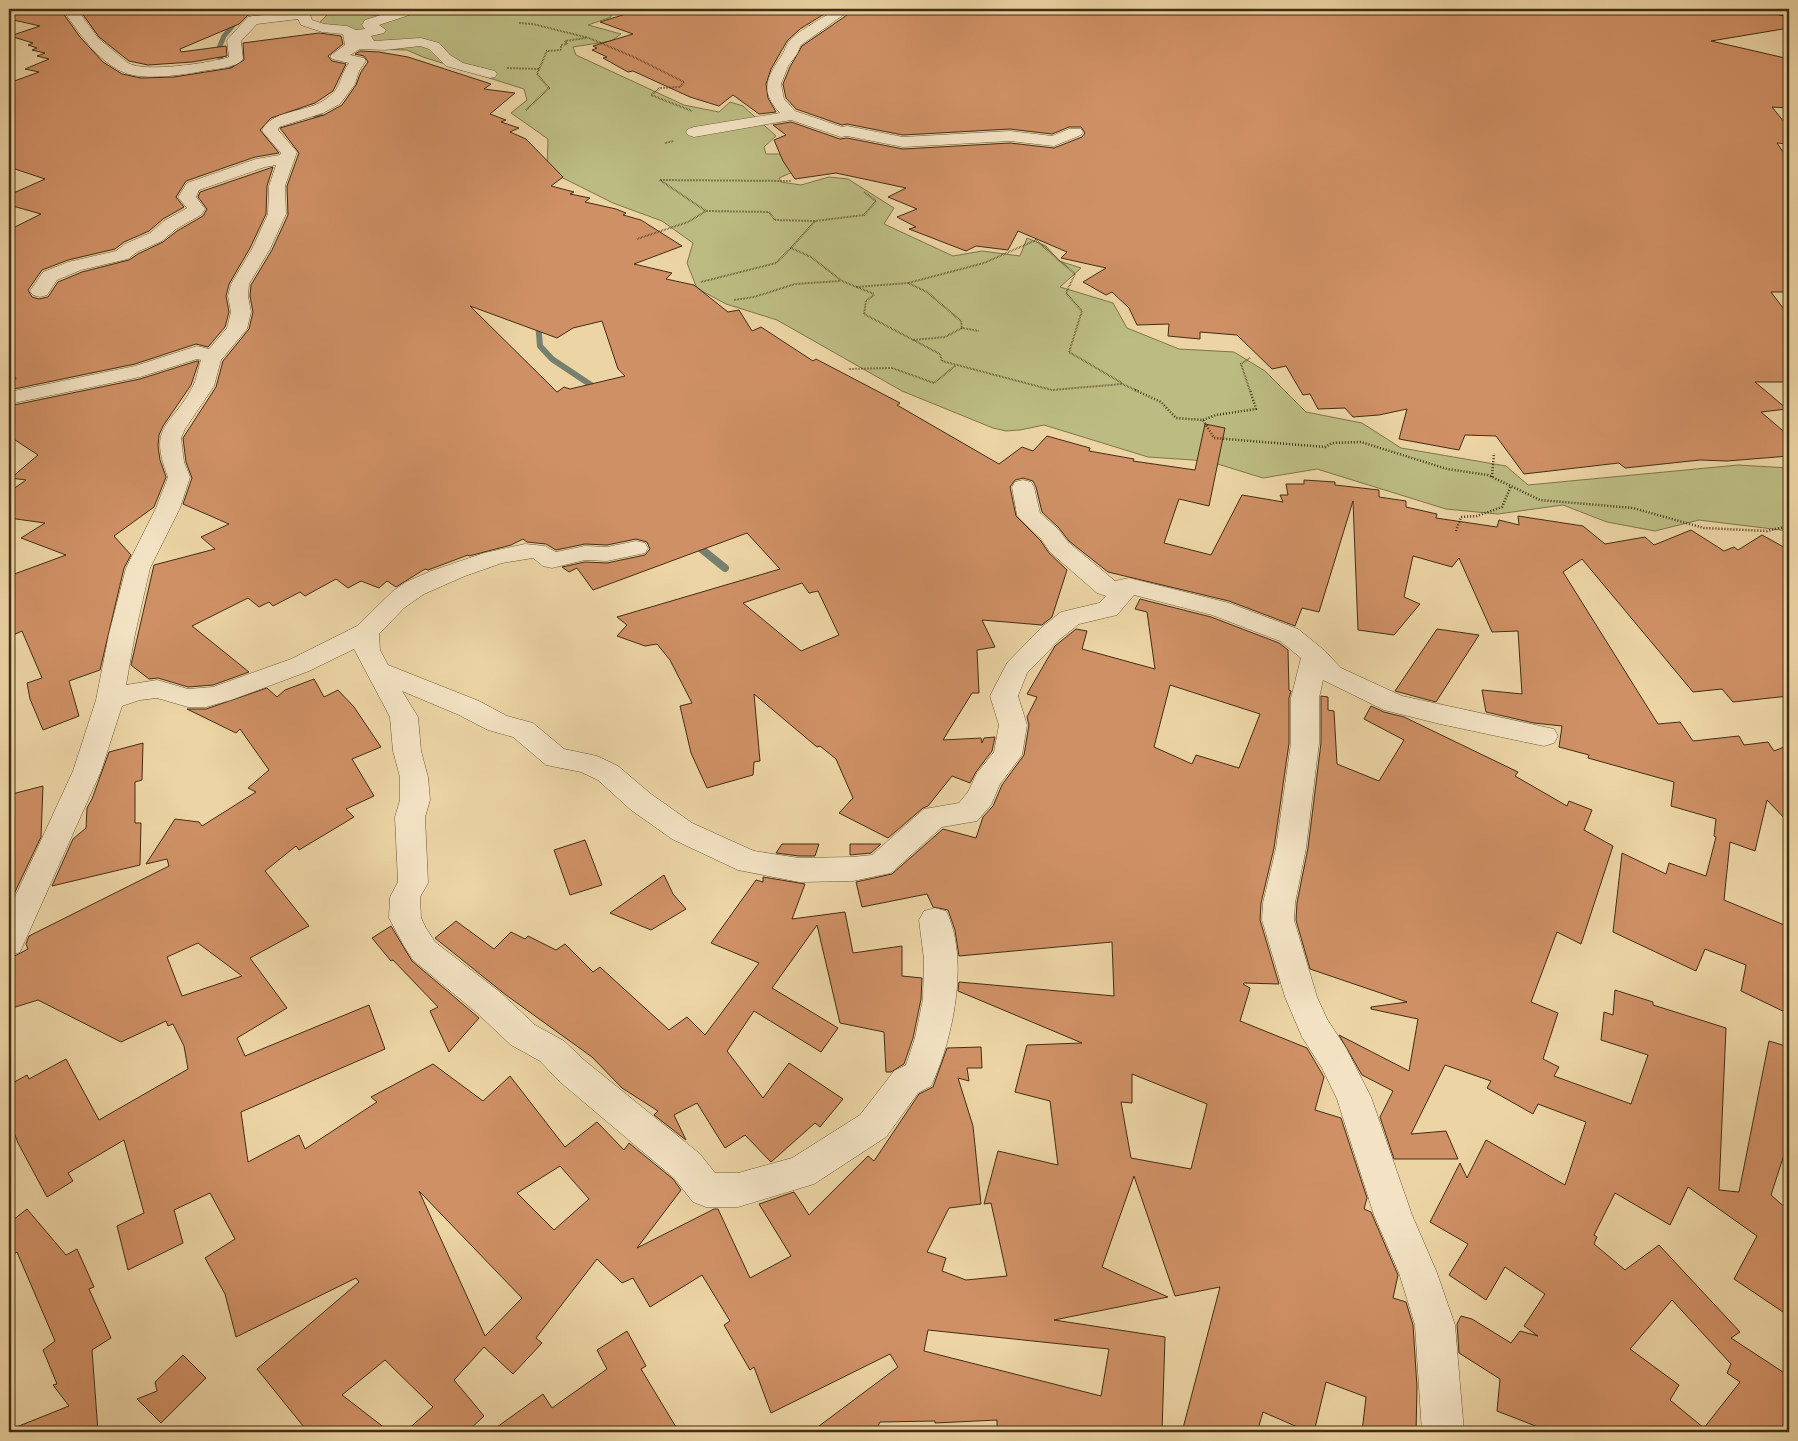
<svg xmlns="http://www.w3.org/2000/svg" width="1798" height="1441" font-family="Alegreya,serif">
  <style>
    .green { fill: #bcbc82; stroke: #7f744b }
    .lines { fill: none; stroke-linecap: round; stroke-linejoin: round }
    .stream-far2 { stroke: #778070; stroke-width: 5 }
    .stream-far1 { stroke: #778070; stroke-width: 6 }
    .stream { stroke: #778070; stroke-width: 8 }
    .building { fill: #cf9065; stroke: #422d14; fill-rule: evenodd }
    .minor-casing { stroke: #6c5738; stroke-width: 1 }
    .path-far1 { stroke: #422d14; stroke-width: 2; stroke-dasharray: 0.5 1; stroke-linecap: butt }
    .path { stroke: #422d14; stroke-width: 2.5; stroke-dasharray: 1 2; stroke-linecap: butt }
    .minor { fill: #f3e3c4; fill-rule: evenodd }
  </style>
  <rect width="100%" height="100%" fill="#ecd4a4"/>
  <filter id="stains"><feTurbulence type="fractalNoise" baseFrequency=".004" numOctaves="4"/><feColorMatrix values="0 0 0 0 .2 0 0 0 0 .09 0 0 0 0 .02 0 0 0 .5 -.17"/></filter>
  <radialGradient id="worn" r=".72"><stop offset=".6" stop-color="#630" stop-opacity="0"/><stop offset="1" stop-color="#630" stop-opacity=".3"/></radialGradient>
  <path class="green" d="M409,9H488C504,14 523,3 539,13C558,7 592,6 612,11L611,17L588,25L621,34L611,41L573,47L576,55L684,105L719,112L730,102L743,106L776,136L764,147L766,154H796L804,167L779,178L781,182L801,185L829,177L848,179L894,208L884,224L953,256L982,251L1020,256L1027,238L1046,246L1059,261L1081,268L1060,287L1113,303L1127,328L1179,349L1234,352L1265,371L1306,412L1362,423L1401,448L1506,466L1528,485L1738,465L1789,468V531L1699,520L1655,531L1607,522L1563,505L1498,514L1446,509L1317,469L1263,478L1208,461L1148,457L1044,425L1020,430L1006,431L993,428L902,391L777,320L726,304L702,291L696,286L687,263L693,243L662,221L613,203L547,170L548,139L511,113L527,100L524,89L423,57L407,50L372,49L344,41L355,31C344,22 327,32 313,29L329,13L360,14L397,17Z"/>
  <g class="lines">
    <g class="stream-far2">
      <path d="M236,77L235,69L221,59L217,53L224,36L247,9"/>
      <path d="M285,107L330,119"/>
    </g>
    <path class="stream-far1" d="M538,322L540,346L552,359L600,391"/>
    <g class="stream">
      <path d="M598,390L600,391"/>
      <path d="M694,543L725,568"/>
    </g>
  </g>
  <g class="building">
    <path d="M9,9H60L80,37L103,62L122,74L141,78L174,77L231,68L244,60L243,43L319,33L341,36L343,44L328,56L332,61L346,64L333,91L315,103L271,118L260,130L279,153L255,157L186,181L176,197L184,207L163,219L149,231L124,242L115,249L68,260L42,270L28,290L32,297L39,299L48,297L58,282L82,272L129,260L138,254L163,242L177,231L203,216L207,209L198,197L200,192L273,167L267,186L266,214L250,248L229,284L226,296L229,312L225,327L208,347L196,344L135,364L9,390V381L16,379L9,363V230L41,214L9,205V195L45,179L9,167V83L39,72L25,69L49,59L37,56L45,53L32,50L37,48L28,45L33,43L10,36L40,26L9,19Z"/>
    <path d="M79,9H275L265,13L248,15L239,24L180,49L181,52L226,46L227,56L192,62L148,65L129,61L99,37Z"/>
    <path d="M642,9H828L829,11L800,29L787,41L771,69L766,84L768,98L776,112L759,114L733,95L719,106L690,97L633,71L628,72L603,58L607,57L592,50L597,48L593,46L633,34L600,22Z"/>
    <path d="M846,9H1240L1274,11V9H1738L1751,11L1752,9H1780L1779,15L1789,17V28L1711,41L1785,58L1789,64V108L1772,107L1789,128V144L1777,143L1789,161V211L1784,212L1789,218V292H1771L1789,316V382H1755L1787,409L1761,412L1789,436V456L1727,461L1700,460L1625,468L1619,463L1524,474L1496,436L1465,435L1459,450L1399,439L1407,409L1379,415L1353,417L1345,408L1318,409L1310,394L1303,395L1286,366L1272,369L1237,335L1200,332V339L1168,336L1169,324L1137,325L1129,308L1112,292L1106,295L1083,282L1106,268L1061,258L1067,252L1018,231L1008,250L976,246L966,251L909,229L916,227L897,217L917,209L888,197L906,188L836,173L795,179L783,161L774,140L786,135L773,125L791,122L840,139L847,138L903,149L1010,143L1054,148L1082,137L1085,133L1081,127H1069L1052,134L1010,129L903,135L847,124L842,125L796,109L786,98L783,84L790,67L802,46L847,15Z"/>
    <path d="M360,51L379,52L408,57L491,84L484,89L515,93L490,114L506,120L501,122L519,128L510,132L526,139L563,177L551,186L574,192L570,194L590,198L585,202L616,209L626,213L623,215L641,220L682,246L634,264L672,273L666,279L694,285L728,312L739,310L752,331L761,327L813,361L816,359L900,403L897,405L999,464L1022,447L1033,451L1047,436L1090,448L1089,451L1134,459L1133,461L1195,470L1205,424L1225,428L1209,506L1179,499L1164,543L1211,555L1242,495L1283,502L1280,495H1288L1286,484H1304V480L1335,482V485L1379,490V497L1406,501V507L1437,514L1436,518L1497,527L1499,520L1519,525L1518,516L1583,526L1605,544L1645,537L1654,545L1691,530L1724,551L1734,547L1738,550L1762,535L1789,550V696L1733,702L1722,689L1693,692L1582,559L1563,572L1658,724L1680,722L1693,741L1739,736L1744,745L1768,742L1774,751L1789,745V823L1767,800L1755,851L1730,842L1724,900L1789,927V1014L1741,991L1746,965L1705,949L1696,971L1613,932L1622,853L1666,874L1669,863L1706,876L1716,837L1714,836L1716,819L1671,806L1674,782L1588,758L1589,755L1559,747L1562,726L1534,723L1486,712L1482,690L1522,694L1518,631L1492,632L1459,558L1452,567L1413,556L1404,597L1420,604L1394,635L1358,630L1353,501L1319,612L1302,608L1295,626L1229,601L1108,572L1069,541L1059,528L1042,512L1036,487L1033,481L1023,478L1015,480L1010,487L1016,516L1040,540L1049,553L1067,570L1052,617L1042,625L982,620L995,647L977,650L979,693H972L943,740L981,738L982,743L984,738L995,737L992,751L976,772L970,783L952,776L928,806L923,808L888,838L839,813L853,798L836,759L820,746L817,747L754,694L760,761L754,762L753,775L707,788L691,753L680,706L692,703L670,660L657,644L645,646L617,636L627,625L617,617L780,569L747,533L593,590L577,568L569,572L562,567L585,562L607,563L645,555L650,549L647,542L636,539L607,545L585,544L556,550L546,544L527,542L523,539L511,545L469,556L468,555L428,570L425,569L396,587L387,581L379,588L361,581L348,588L336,579L305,596L300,592L273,606L269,602L259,607L248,598L192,626L249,672L213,685L188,687L158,678L149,679L131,665L154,565L215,549L201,537L229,524L183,504L192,478L186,462L183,438L216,387L223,361L249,329L253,312L250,296L251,285L272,250L288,215L287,186L299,153L280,128L324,115L342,105L356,85L361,72L368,62L364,56L355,54ZM470,306L557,338L573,328L602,321L618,369L625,376L570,389L564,387L557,392ZM802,583L809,593L818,591L839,635L801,651L743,603Z"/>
    <path d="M197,361H199L191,385L163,426L159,435L158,446L160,460L166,477L154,507L114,536L131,555L124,568L100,670L69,681L79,716L43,730L30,699L27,683L42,678L22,631L9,637V576L66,555L21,538L45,523L9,518V492L26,480L11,478L38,455L9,436V406L140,379Z"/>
    <path d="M1140,599L1211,617L1279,643L1288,650L1289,690L1291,691L1289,698V743L1274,848L1261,903L1260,920L1279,984L1244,983L1243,984L1250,988L1240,1021L1307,1048L1324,1077L1315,1110L1341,1118L1367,1198L1364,1209L1371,1212L1398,1275L1393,1298L1406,1302L1413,1325L1417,1387L1416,1432H1362L1366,1397L1326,1382L1314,1432H1309L1263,1412L1257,1432H1182L1220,1287L1175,1296L1134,1176L1102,1267L1168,1297L1054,1320L1165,1337L1162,1432H997V1420L935,1423V1421L880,1422L875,1432H811L898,1367L890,1354L771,1413L754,1367L750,1370L724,1325L730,1321L702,1275L650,1307L633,1278L622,1283L597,1259L536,1338L542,1343L513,1374L484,1347L454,1380L484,1416L467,1432H405L433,1407L385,1360L342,1395L390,1432H308L257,1369L359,1282L356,1278L236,1337L225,1294L205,1258L235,1239L210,1193L174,1210L183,1243L128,1270L117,1226L144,1213L124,1140L68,1173L73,1181L47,1197L18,1143L9,1119V1085L27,1075L29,1079L66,1059L99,1120L188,1069L184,1046L173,1024L168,1026L166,1021L121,1042L38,1000L9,1009V959L28,949L26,944L29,936L169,866L167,859L146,864L175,819L199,822L202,826L256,792L248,788L269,770L240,729L236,733L187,709H206L267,688L277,697L285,690L314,679L324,697L338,690L354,707L381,747L352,759L374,796L346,809L354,817L299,850L296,846L265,871L309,926L250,958L287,1008L237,1038L245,1056L369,1005L385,1049L241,1112L248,1162L299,1135L305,1149L377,1102L371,1097L433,1064L483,1101L510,1076L565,1147L597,1122L624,1150L629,1143L673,1179L681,1190L637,1248L714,1209H718L750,1278L791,1256L759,1204L794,1192L809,1215L868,1156L874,1161L919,1094L933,1087L947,1048L981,1047L982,1068H967L969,1081L958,1078L973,1126L981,1204L949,1208L927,1252L946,1258L942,1271L966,1280L1007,1276L991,1203L984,1204L998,1151L1058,1165L1050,1101L1015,1092L1027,1045L1082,1043L958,991L959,982L1114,996L1112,942L959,956L955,930L948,910L933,907L927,894L862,907L856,882L892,874L943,829L976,838L983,817L993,806L1002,785L1024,755L1029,725L1027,717L1037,697L1027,694L1055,646L1076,629L1087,631L1082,649L1155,669L1147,612L1135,609ZM1170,685L1260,714L1239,768L1196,755L1192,764L1154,747ZM198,943L242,976L182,996L167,957ZM1132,1074L1207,1104L1191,1169L1131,1158L1121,1102L1132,1103ZM560,1166L589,1199L554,1230L517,1193ZM419,1191L522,1298L485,1336ZM928,1330L1109,1349L1101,1396L924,1351Z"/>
    <path d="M1437,629L1479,635L1436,702L1395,691Z"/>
    <path d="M1321,696L1328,697V710L1334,711L1337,764L1379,781L1404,740L1364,719L1371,706L1384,712L1404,717L1518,772L1515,776L1567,806L1569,801L1592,810L1584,830L1613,846L1581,944L1557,932L1531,1002L1558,1013L1543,1059L1559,1067L1554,1076L1631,1104L1648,1055L1601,1040L1604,1012L1613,1015L1615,990L1653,1002V1005L1726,1028L1719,1190L1739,1192L1769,1041L1789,1047V1139L1771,1195L1789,1211V1316L1734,1279L1757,1236L1688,1187L1670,1225L1615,1193L1594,1235L1597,1237L1594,1244L1625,1270L1659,1245L1740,1332L1731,1338L1789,1376V1423L1783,1432H1551L1497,1411L1500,1379L1459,1353L1457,1324L1461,1316L1472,1319L1511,1343L1520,1331L1538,1336L1524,1326L1545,1294L1505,1267L1486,1300L1449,1275L1468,1244L1430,1222L1460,1163L1467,1178L1486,1140L1565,1185L1586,1122L1538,1104L1533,1114L1487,1088L1491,1081L1445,1065L1411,1134L1446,1131L1458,1159H1394L1380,1117L1393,1091L1362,1075L1339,1035L1409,1071L1418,1019L1371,1009V1007L1407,1002L1310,969L1296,920L1297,903L1308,848L1321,743ZM1672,1300L1731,1364L1727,1373L1740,1382L1704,1428L1670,1400L1679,1385L1630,1349Z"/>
    <path d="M143,743L142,780L135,782V823H141L140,865L52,886L73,839L86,828L87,808L92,799L109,752Z"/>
    <path d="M43,786L41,837L14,894L9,895V838L12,794Z"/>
    <path d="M585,840L602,885L570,895L554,850Z"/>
    <path d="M782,844H819L815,856H799L776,853Z"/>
    <path d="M850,844H881L871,853L850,855Z"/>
    <path d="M664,875L673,894L686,909L651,930L610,913Z"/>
    <path d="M763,877L805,884L792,919L845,912L853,953L902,946V976L922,978L921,999L913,1038L904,1064L891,1072H886L884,1032L840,1023L817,925L772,988L838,1028L821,1052L754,1011L727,1051L763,1098L789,1063L843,1099L820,1127L815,1123L771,1162L745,1135L725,1148L697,1103L674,1115L686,1140L654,1115L658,1111L622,1088L592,1057L506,995L435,938L456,921L494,949L511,932L525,939L528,936L556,950L565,944L593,972L600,967L669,1030L687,1017L705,1035L759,963L711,943L756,880L763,882Z"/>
    <path d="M391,926L412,961L479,1018L449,1052L430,1011L438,1007L393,960L391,961L372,938Z"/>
    <path d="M27,1209L66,1255L77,1249L94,1287L89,1289L111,1338L92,1350L98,1432H9V1430L69,1406L53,1385L57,1384L43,1350L55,1341L17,1252L9,1258V1223Z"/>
    <path d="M627,1331L646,1366L641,1369L679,1432H490L543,1394L552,1408L607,1369L597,1350Z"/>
    <path d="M183,1355L206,1378L161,1423L137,1399L157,1391L155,1382Z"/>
  </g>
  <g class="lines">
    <defs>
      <g id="minor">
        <path d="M62,9H77L98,38L128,63C145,73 209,63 229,57L227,40L248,17L253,16L304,11L309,12L312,20L324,24L347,26L356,30L365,29L362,25L365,20L400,9H420L418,12L379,25L386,30L384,33L371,36L374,41L421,38L439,43L450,55L463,63L495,71L497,74L495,77L490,78L446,66L429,49L420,46L385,50L360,49L350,55L364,58L366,61L359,71L355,84L340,104L323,113L279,127L278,130L297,152L285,186L286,214L270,249L249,284L248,296L251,312L247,329L221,360L214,386L185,429L181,438L184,462L190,477L180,508L150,568L135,634L126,685L157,680L188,689L213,687L291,659L357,626L393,591L406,582L431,571L484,553L525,544L545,546L556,552L585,546L607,547L636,541L645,543L648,548L645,553L607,561L585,560L552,568L543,566L533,558L502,563L465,576L424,594L404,608L379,634L380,650L388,665L479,701L507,716L533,723L564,749L597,756L618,766L651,794L692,823L754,851L799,858L853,857L872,855L924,809L959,803L968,792L977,773L994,752L999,725L990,696L1007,663L1042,627L1061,612L1099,603L1106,596L1097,593L1050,552L1041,539L1021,520L1017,515L1012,487L1015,482L1023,480L1031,482L1034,487L1040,513L1058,529L1068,542L1115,581L1129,578L1229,603L1298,629L1324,650L1341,668L1402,696L1554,729L1558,736L1554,743L1544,746L1440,724L1384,710L1323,680L1319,698V743L1306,848L1295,903L1294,920L1317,997L1327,1019L1346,1048L1371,1097L1412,1215L1437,1273L1455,1325L1464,1432H1422L1415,1325L1399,1273L1374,1215L1337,1099L1322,1068L1302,1037L1285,997L1262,920L1263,903L1276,848L1291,743V698L1301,658L1280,641L1212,615L1134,595L1117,615L1079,624L1060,639L1027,673L1018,696L1027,725L1022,755L1000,784L991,805L977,821L942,827L891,873L853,881L799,882L738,870L672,839L631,810L598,780L581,772L546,765L513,737L488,730L459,715L402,691L418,717L421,751L428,777L430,800L425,817L428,883L420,897L421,918L426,928L435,942L501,993L535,1025L564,1041L584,1060L700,1154L715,1173H738L792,1158L860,1115L894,1071L906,1065L915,1038L923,999L924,959L919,920L924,911L935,908L946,911C970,958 953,1040 931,1086L918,1093L886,1137L814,1184L738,1207H706L693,1202L674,1178L560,1082L540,1061L511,1045L477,1013L413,960L404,946L389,918L390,897L398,882L395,817L400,800V777L393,751L390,717L354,649L309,671L231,700L206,707H188L157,698L140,700L122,706L101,771L20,952L9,956V910L73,771L96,700L109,634L126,568L156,508L168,477C147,424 172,427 193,386C197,379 198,368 201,360L197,359L140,377L9,404V392L135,366L197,346L209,349L227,328L231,312L228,296L231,284L252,249L268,214L269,186L276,165L265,167L199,190L196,197L205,209L201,215L176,229L162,241L137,252L128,259L81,270L57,280L47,295L40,297L33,295L30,291L43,272L68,262L116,251L125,244L150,233L164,221L187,208L178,197L187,183L256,159L280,155L281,153L262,131C269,111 306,112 323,101C343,89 338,78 349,63L332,59L330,56L345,45L343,34L322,32L301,25L298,19L257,24L241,41L243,59C237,68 214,69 203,71C182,75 144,81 123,72C97,61 78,31 62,9Z"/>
        <path d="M830,9H844L846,13L801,45L797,54L788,66L781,84L784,99L795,111L842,127L847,126L903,137L1010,131L1052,136L1069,129H1081L1083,132L1081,135L1054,146L1010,141L903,147L847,136L841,137L791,120L694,137L688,135L686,132L688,129L694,127L780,113C759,91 767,77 782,55C786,49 786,43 792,38C804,28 819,20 832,12Z"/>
      </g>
    </defs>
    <use href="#minor" class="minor-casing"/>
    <g class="path-far1">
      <path d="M519,23L533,24L589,38L636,58L684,82L680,87L660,88L651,95L692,111"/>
      <path d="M507,68L539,69"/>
      <path d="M526,110L549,88L537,74L547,51L561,50V45L567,44L565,41L586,38"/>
      <path d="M665,143L674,141"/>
      <path d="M660,180L706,211L769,212L775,220L815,221L864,215L876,201L864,192"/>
      <path d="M660,180L792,181"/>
      <path d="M815,221L791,248L811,257L842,281L874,294"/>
      <path d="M637,239L688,222L706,211"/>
      <path d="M701,282L776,263L791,248"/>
      <path d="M908,283L984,263L1036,240L1075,274L1066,293L1082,311L1069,352L1122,383"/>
      <path d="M856,287L908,283L927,292L961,321L962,328L979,331"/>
      <path d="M874,295L866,301L864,314L940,354L942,361L1052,390L1122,384L1138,391"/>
      <path d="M734,300L754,297L795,284L840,281"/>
      <path d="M913,340L945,337L962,328"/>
      <path d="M1250,358L1241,364L1250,391"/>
      <path d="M849,369L892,368L934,383L955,366"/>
    </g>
    <g class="path">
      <path d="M1135,390L1161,402L1176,418L1203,420L1214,438L1325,447L1332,443L1361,442L1447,469L1488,475L1540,500L1633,508L1704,528L1767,531L1789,526"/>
      <path d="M1203,420L1216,415L1256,409L1250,390"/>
      <path d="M1492,477L1494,453"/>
      <path d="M1456,531L1461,517L1477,516L1502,507L1511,486"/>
    </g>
    <use href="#minor" class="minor"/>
  </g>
  <rect width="1798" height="1441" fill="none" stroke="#ecd4a4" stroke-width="30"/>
  <rect x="10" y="10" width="1778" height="1421" fill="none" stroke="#422d14" stroke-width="2.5"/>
  <rect x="15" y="15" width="1768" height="1411" fill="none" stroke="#422d14"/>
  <rect width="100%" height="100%" filter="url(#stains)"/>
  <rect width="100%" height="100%" fill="url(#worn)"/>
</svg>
